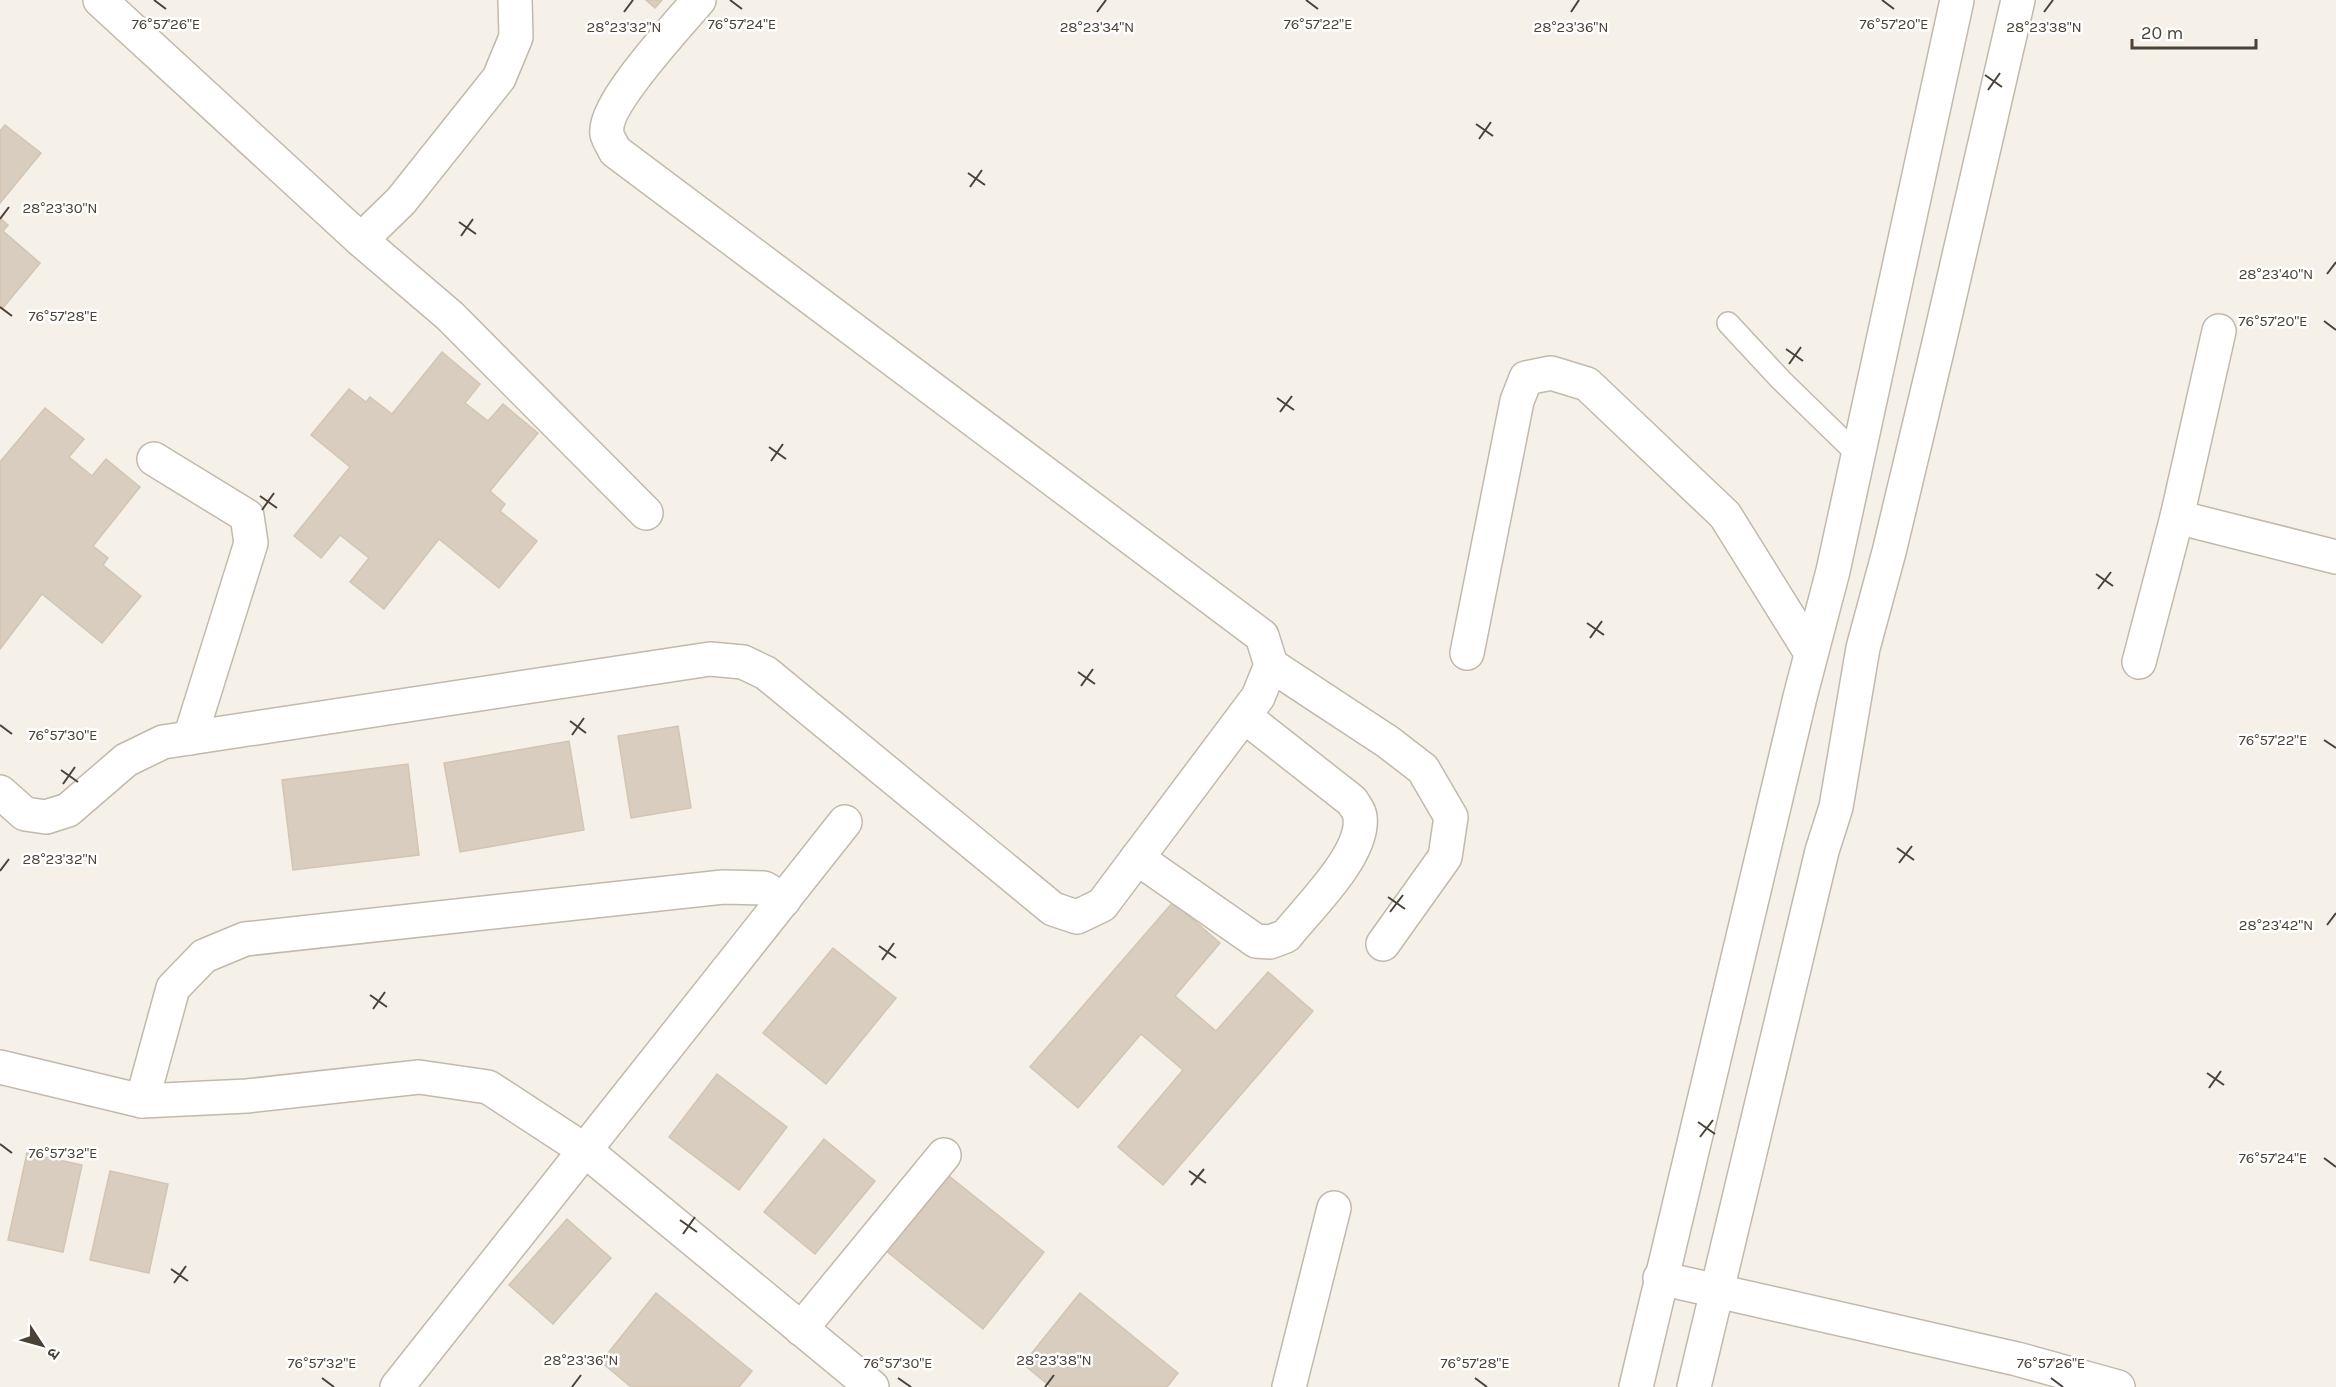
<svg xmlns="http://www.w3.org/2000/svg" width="2336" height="1387" font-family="Karla,'Noto Sans Devanagari',sans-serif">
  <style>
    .building { fill: #d8cdbe; stroke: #d3c5b1; stroke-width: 1.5 }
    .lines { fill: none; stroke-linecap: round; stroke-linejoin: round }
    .lane-casing { stroke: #c2b9ab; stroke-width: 24 }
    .street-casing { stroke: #c2b9ab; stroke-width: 36 }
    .lane { stroke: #fff; stroke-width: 21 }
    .street { stroke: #fff; stroke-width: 33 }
    .ticks { fill: none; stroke: #4a4237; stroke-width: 2 }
    .ticks-label { font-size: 15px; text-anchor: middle; fill: #4a4237; stroke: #fff; stroke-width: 5; stroke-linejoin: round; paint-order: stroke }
  </style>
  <rect width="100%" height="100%" fill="#f5f1e9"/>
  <g class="building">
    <path d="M646,0H662L655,8Z"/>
    <path d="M5,125L41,153L0,203V131Z"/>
    <path d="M0,218L8,225L3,231L40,263L2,309L0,308Z"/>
    <path d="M442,352L480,384L465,403L488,421L503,404L538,433L490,491L505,504L500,511L537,541L499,588L439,539L384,609L350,582L369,558L340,535L321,558L294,536L350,467L311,435L349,389L366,402L370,397L392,414Z"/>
    <path d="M45,408L84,439L69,457L92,476L106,459L140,487L93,546L108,558L103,565L141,596L102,643L42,594L0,649V462Z"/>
    <path d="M678,726L691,808L631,818L618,736Z"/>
    <path d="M569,741L584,830L460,852L444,763Z"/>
    <path d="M408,764L419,855L293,870L282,780Z"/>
    <path d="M1173,902L1220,943L1175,996L1216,1031L1268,972L1313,1011L1163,1185L1118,1147L1183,1070L1141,1034L1078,1108L1030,1067Z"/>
    <path d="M833,948L896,998L826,1084L763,1033Z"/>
    <path d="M717,1074L787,1127L739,1190L669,1137Z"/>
    <path d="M824,1139L875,1181L815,1254L764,1212Z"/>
    <path d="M27,1153L82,1165L63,1252L8,1240Z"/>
    <path d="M110,1171L168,1184L149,1273L90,1260Z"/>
    <path d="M949,1176L1044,1252L983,1329L885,1250Z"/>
    <path d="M567,1219L611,1258L553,1324L509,1285Z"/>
    <path d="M656,1293L752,1371L739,1387H631L601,1362Z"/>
    <path d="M1080,1293L1178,1373L1167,1387H1051L1023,1364Z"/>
  </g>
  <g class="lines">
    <defs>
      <path id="lane" d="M1728,323L1781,380L1857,454"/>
      <g id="street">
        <path d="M100,0L361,240L401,201L499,78L516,37L515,0"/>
        <path d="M361,240L450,316L646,513"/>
        <path d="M154,459L247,516L251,543L190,738"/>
        <path d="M2177,517L2336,557"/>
        <path d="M1467,653L1517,401L1526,378L1551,373L1587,384L1725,515L1811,653"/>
        <path d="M2139,662L2177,517L2219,331"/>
        <path d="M1271,665L1388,742L1423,769L1451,817L1445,857L1383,944"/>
        <path d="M0,792L25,814L46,817L68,810L126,760L163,742L710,659L743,662L766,673L1053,909L1077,917L1102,905L1258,697L1271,665L1262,636L615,151C613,146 608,139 607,134C602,105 679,24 699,0"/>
        <path d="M1137,858L1256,941L1270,942L1286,936C1308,908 1365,854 1360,817C1360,812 1355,806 1352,801L1244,716"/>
        <path d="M0,1067L142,1101L247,1096L419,1077L488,1087L586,1151L872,1387"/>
        <path d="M142,1101L173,988L204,956L245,939L723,887L764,888L784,900"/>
        <path d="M1660,1278L2017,1359L2118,1387"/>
        <path d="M801,1329L944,1155"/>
        <path d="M397,1387L845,822"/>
        <path d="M1289,1387L1334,1208"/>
        <path d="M1636,1387L1800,697L1833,571L1957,0"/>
        <path d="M1694,1387L1822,851L1836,807L1863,648L1889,552L1938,347L2018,0"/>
      </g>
    </defs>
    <use href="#lane" class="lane-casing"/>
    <use href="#street" class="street-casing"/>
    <use href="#lane" class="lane"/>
    <use href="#street" class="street"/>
  </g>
  <path class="ticks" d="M154,0L166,9M730,0L742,9M1306,0L1318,9M1882,0L1894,9M624,12L633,0M1097,12L1106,0M1571,12L1579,0M2044,12L2053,0M1985,75L2002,87M1988,90L2000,73M1476,124L1493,136M1479,139L1491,122M968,173L985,185M970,187L982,170M0,219L9,207M459,222L476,234M461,236L473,219M2327,274L2336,262M0,307L12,316M2324,321L2336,330M1786,349L1803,361M1789,364L1801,347M1277,398L1294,410M1280,412L1292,396M769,447L786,459M771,461L783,444M260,496L277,508M262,510L274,493M2096,574L2113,586M2098,589L2111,572M1587,623L1604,635M1590,638L1602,621M1078,672L1095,684M1081,686L1093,669M570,721L586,733M0,725L12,734M572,735L584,718M2324,740L2336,748M61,770L78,782M63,784L75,767M1897,848L1914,860M1899,863L1912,846M0,871L9,859M1388,897L1405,909M1390,912L1403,895M2327,925L2336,913M879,946L896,958M882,960L894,943M370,995L387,1007M373,1009L385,992M2207,1073L2224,1085M2209,1088L2221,1071M1698,1122L1715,1134M1700,1137L1713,1120M0,1144L12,1153M2324,1158L2336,1167M1189,1171L1206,1183M1191,1185L1204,1169M680,1220L697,1232M683,1234L695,1217M171,1269L188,1281M174,1283L186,1266M322,1378L334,1387M898,1378L911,1387M1475,1378L1487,1387M2051,1378L2063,1387M572,1387L581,1375M1045,1387L1054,1375"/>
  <g class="ticks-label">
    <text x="166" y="29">76°57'26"E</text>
    <text x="742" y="29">76°57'24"E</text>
    <text x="1318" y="29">76°57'22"E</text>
    <text x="1894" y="29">76°57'20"E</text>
    <text x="624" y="32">28°23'32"N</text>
    <text x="1097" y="32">28°23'34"N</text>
    <text x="1571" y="32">28°23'36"N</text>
    <text x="2044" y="32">28°23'38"N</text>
    <text x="60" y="213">28°23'30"N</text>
    <text x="2276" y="279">28°23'40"N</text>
    <text x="63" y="321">76°57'28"E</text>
    <text x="2273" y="326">76°57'20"E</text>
    <text x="63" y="740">76°57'30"E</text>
    <text x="2273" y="745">76°57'22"E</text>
    <text x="60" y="864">28°23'32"N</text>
    <text x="2276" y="930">28°23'42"N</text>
    <text x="63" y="1158">76°57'32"E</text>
    <text x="2273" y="1163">76°57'24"E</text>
    <text x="581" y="1365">28°23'36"N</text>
    <text x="1054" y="1365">28°23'38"N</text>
    <text x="322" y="1368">76°57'32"E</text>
    <text x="898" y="1368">76°57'30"E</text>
    <text x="1475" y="1368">76°57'28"E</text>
    <text x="2051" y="1368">76°57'26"E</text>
  </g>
  <g transform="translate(42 1345) rotate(126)" stroke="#ffffff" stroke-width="4.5" paint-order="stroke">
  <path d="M0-4.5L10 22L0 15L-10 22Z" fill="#4a4237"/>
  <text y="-9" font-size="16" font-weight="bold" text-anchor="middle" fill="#4a4237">उ</text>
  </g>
  <path d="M2132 39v9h124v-9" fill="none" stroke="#4a4237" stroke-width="3"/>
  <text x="2141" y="39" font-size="18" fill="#4a4237" stroke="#ffffff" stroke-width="4.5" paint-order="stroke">20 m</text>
</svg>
